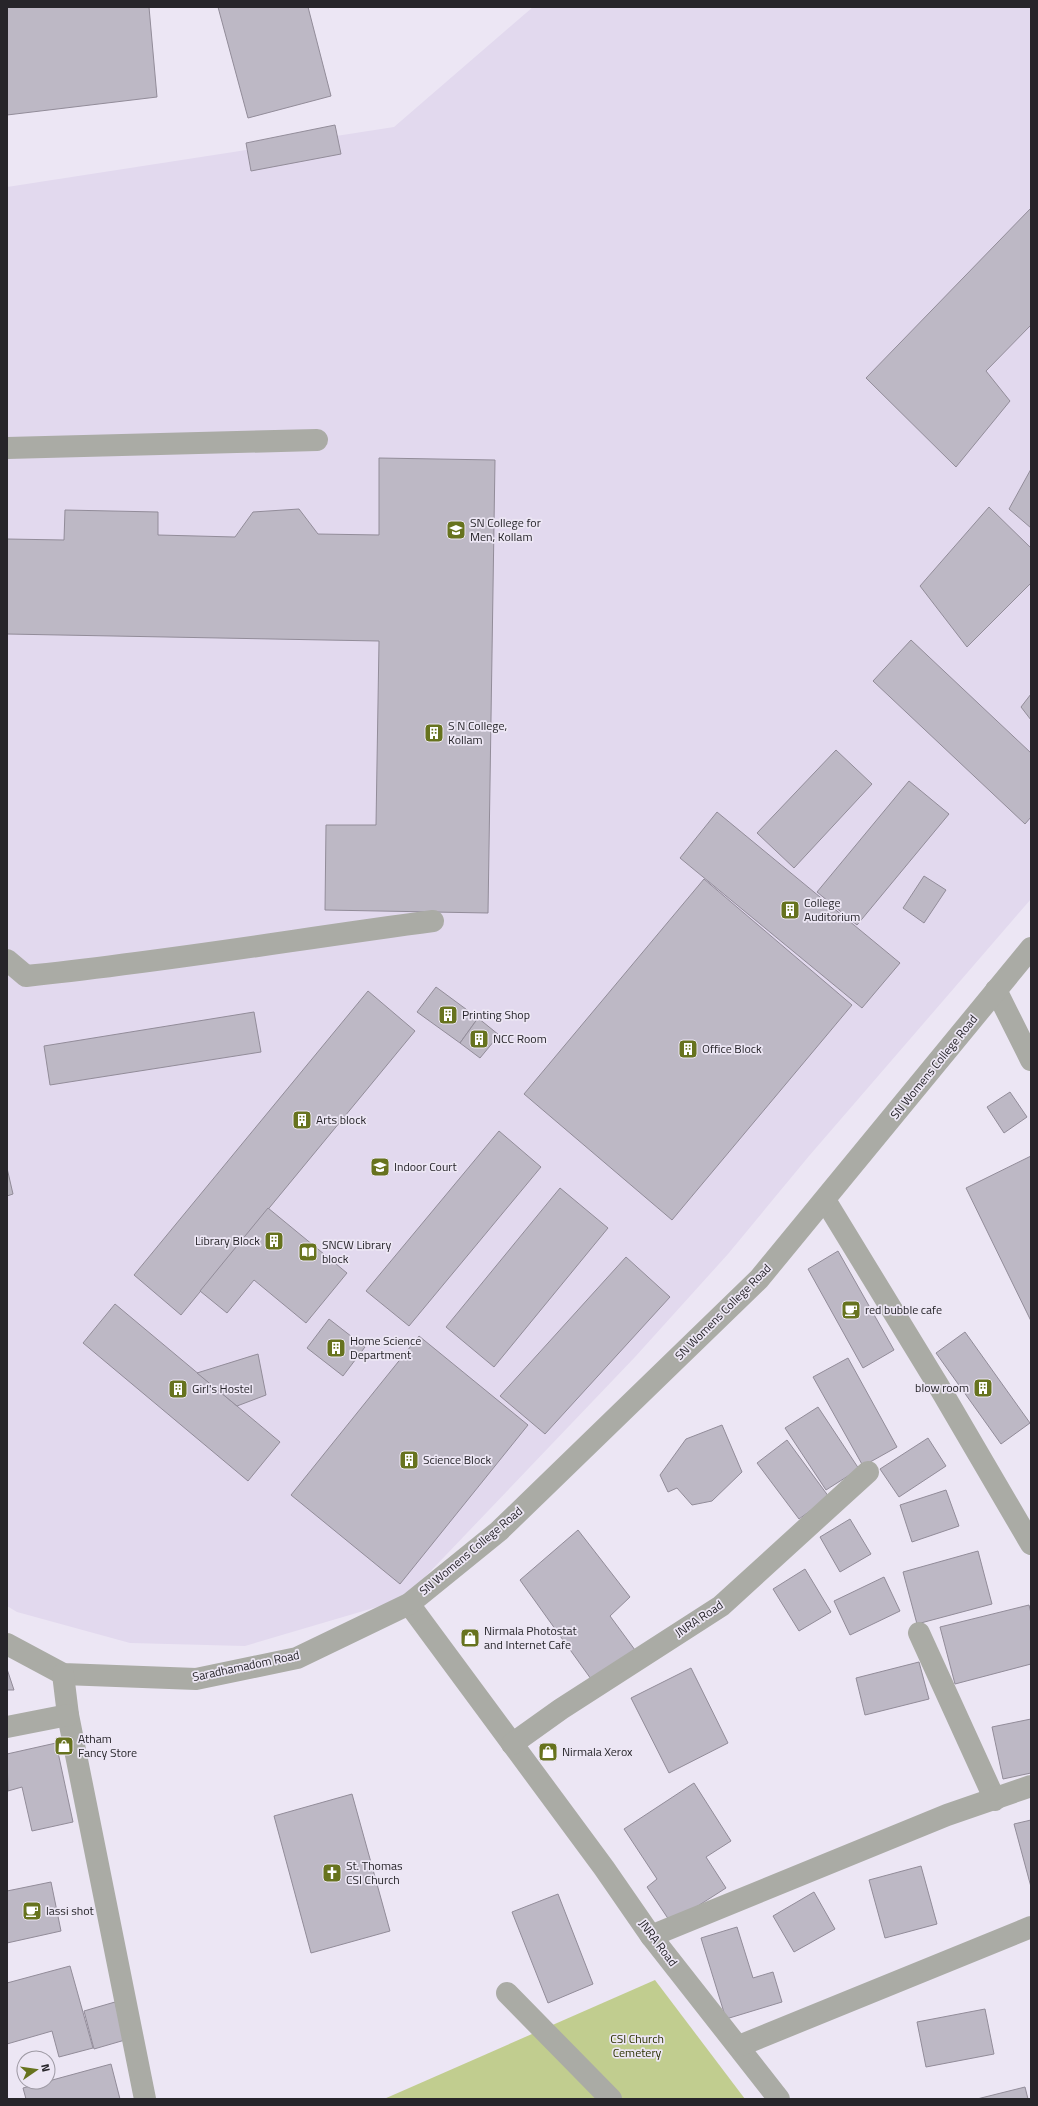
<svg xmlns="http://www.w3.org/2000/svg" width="1038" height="2106" font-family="'Titillium Web',sans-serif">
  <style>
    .built { fill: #e2d9ee }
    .green { fill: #c1cd8f }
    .building { fill: #bdb8c5; stroke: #928c99 }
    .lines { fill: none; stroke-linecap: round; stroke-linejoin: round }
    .minor { stroke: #aaaba5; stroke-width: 22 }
    .labels { text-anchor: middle; stroke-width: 3.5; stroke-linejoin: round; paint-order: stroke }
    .poi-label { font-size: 12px; fill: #27252a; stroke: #ece6f4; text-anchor: start }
    .street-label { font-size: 12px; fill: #27252a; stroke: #ece6f4 }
    .park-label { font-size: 12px; fill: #2b3100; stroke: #ece6f4 }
  </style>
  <rect width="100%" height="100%" fill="#ece6f4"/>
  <path class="built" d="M533,7H1031V899L809,1156L728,1254L635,1357L404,1599L245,1646L130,1643L17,1612L7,1606V187L394,127Z"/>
  <path class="green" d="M655,1980L745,2099H384Z"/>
  <g class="building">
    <path d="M7,7H149L157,97L7,115Z"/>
    <path d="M218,7H308L331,96L248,118Z"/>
    <path d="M335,125L341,154L251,171L246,143Z"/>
    <path d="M1031,208V325L986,371L1010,401L956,467L866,378Z"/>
    <path d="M379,458L495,460L488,913L325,910L326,825H376L379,641L7,634V539L64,540L65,510L158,512V535L235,537L253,512L299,509L318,534L379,535Z"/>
    <path d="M1031,469V528L1009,509Z"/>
    <path d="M989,507L1031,548V583L967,647L920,586Z"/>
    <path d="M911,640L1031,753V817L1025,824L873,681Z"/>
    <path d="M1031,694V720L1021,707Z"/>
    <path d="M836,750L872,784L794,868L757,833Z"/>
    <path d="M909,781L949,814L857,925L817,892Z"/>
    <path d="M717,812L900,963L862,1008L680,858Z"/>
    <path d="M924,876L946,890L924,923L903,908Z"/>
    <path d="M704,879L852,1005L672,1220L524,1094Z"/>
    <path d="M436,987L478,1018L460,1043L417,1012Z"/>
    <path d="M368,991L415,1031L181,1315L134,1275Z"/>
    <path d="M254,1012L261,1052L50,1085L44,1046Z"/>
    <path d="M478,1018L499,1035L480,1058L460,1043Z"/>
    <path d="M1010,1092L1027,1117L1004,1133L987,1107Z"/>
    <path d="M499,1131L541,1167L409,1326L366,1291Z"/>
    <path d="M1031,1156V1321L966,1188Z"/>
    <path d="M7,1168L13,1194L7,1196Z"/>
    <path d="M560,1188L608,1228L494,1367L446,1327Z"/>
    <path d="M268,1208L347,1273L306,1323L254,1280L227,1313L200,1291Z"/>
    <path d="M838,1251L894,1350L863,1368L808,1269Z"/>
    <path d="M626,1257L670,1297L545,1434L500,1396Z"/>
    <path d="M115,1304L280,1442L248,1481L83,1343Z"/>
    <path d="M329,1319L365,1347L343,1376L307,1348Z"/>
    <path d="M965,1332L1030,1423L1001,1444L936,1353Z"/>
    <path d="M419,1336L528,1425L400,1584L291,1495Z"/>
    <path d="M258,1354L266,1395L237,1406L197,1373Z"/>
    <path d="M848,1358L897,1447L863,1466L813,1377Z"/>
    <path d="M818,1407L859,1469L826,1490L785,1428Z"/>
    <path d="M722,1425L742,1472L712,1501L692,1505L677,1488L668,1492L660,1475L686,1439Z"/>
    <path d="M928,1438L946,1466L899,1497L880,1469Z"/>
    <path d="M787,1440L829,1497L799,1519L757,1463Z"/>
    <path d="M946,1490L959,1526L912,1542L900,1505Z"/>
    <path d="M850,1519L871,1554L840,1572L820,1537Z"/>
    <path d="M578,1530L630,1597L610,1616L635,1650L591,1679L520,1580Z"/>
    <path d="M978,1551L992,1604L917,1624L903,1572Z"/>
    <path d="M805,1569L831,1612L799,1631L773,1589Z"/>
    <path d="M884,1577L900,1611L850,1635L834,1601Z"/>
    <path d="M1029,1605L1031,1613V1664L955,1684L940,1627Z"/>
    <path d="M919,1662L929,1699L865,1715L856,1678Z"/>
    <path d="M691,1668L728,1743L669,1773L631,1698Z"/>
    <path d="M7,1669L14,1690H7Z"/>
    <path d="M1031,1719V1773L1003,1779L992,1727Z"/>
    <path d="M56,1743L73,1822L32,1831L22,1787L8,1791L7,1754Z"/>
    <path d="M694,1783L731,1841L706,1857L726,1888L671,1923L647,1887L657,1879L624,1829Z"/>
    <path d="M352,1794L390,1931L311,1953L274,1816Z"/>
    <path d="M1031,1820V1887L1014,1824Z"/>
    <path d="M921,1866L937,1924L885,1938L869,1880Z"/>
    <path d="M51,1882L61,1931L7,1943V1891Z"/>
    <path d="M814,1892L835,1929L794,1952L773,1916Z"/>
    <path d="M558,1894L593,1984L548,2003L512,1912Z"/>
    <path d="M737,1927L753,1978L773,1972L782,2002L726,2019L701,1938Z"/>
    <path d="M70,1966L93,2048L59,2057L52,2031L7,2044V1983Z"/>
    <path d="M115,2002L125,2040L94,2049L84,2011Z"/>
    <path d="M985,2009L994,2054L926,2067L917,2022Z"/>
    <path d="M111,2064L120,2099H26L23,2088Z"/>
    <path d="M1025,2087L1028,2099H977Z"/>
  </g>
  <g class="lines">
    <g class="minor">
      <path d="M7,448L317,440"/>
      <path d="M7,960L26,976C163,962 298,939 433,921"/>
      <path d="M996,990L1031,1060"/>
      <path d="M825,1200L938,1385L1031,1544"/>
      <path d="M409,1604L604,1868L651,1936L779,2099"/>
      <path d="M919,1633L995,1800"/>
      <path d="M7,1644L63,1674L196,1679L297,1658L409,1604L499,1531L759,1279L1031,948"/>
      <path d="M63,1674L68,1715L145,2099"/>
      <path d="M7,1727L68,1715"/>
      <path d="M512,1744L561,1709L721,1606L868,1472"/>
      <path d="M651,1936L947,1815L1031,1786"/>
      <path d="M507,1993L611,2099"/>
      <path d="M739,2046L1031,1927"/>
    </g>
  </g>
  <defs>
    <symbol id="university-square" viewBox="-11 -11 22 22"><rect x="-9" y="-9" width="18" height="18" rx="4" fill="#67731e" stroke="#ece6f4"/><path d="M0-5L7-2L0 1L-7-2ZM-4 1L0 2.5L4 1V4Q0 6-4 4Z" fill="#fff"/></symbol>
    <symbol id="building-square" viewBox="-11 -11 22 22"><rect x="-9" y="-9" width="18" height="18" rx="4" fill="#67731e" stroke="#ece6f4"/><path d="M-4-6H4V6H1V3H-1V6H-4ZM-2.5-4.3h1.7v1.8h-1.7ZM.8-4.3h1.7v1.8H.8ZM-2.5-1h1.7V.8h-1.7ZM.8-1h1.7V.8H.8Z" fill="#fff"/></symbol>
    <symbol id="library-square" viewBox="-11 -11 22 22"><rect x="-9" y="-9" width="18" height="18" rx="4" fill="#67731e" stroke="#ece6f4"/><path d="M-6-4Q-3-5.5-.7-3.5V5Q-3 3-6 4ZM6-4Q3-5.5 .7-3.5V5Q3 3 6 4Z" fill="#fff"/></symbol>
    <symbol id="cafe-square" viewBox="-11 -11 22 22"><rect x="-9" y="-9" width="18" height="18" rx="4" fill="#67731e" stroke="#ece6f4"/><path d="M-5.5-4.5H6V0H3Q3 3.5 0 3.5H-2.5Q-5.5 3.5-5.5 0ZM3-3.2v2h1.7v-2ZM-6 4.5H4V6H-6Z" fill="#fff"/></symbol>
    <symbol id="shop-square" viewBox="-11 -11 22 22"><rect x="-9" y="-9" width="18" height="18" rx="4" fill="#67731e" stroke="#ece6f4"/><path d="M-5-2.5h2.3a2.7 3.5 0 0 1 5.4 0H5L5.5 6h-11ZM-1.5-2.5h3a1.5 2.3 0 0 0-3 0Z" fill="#fff"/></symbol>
    <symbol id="church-square" viewBox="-11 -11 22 22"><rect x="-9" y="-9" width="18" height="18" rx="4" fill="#67731e" stroke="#ece6f4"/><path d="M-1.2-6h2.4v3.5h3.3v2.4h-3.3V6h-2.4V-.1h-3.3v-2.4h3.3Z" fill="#fff"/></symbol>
  </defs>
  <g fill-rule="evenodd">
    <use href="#university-square" x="445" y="519" width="22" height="22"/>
    <use href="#building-square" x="423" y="722" width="22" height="22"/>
    <use href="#building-square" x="779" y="899" width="22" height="22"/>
    <use href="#building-square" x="437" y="1004" width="22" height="22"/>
    <use href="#building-square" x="468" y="1028" width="22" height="22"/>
    <use href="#building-square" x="677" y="1038" width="22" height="22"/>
    <use href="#building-square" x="291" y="1109" width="22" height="22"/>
    <use href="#university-square" x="369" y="1156" width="22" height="22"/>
    <use href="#building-square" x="263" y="1230" width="22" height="22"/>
    <use href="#library-square" x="297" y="1241" width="22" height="22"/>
    <use href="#cafe-square" x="840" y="1299" width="22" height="22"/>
    <use href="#building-square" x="325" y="1337" width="22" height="22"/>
    <use href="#building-square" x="972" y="1377" width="22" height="22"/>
    <use href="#building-square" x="167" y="1378" width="22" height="22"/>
    <use href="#building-square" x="398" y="1449" width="22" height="22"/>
    <use href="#shop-square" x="459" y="1627" width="22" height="22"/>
    <use href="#shop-square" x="53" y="1735" width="22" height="22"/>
    <use href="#shop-square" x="537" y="1741" width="22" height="22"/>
    <use href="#church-square" x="321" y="1862" width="22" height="22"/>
    <use href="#cafe-square" x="21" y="1900" width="22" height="22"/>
  </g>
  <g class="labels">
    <g class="poi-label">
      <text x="470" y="527">SN College for<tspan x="470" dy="14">Men, Kollam</tspan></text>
      <text x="448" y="730">S N College,<tspan x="448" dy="14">Kollam</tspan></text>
      <text x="804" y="907">College<tspan x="804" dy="14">Auditorium</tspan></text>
      <text x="462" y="1019">Printing Shop</text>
      <text x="493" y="1043">NCC Room</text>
      <text x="702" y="1053">Office Block</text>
      <text x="316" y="1124">Arts block</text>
      <text x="394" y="1171">Indoor Court</text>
      <text x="260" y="1245" text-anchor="end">Library Block</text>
      <text x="322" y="1249">SNCW Library<tspan x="322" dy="14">block</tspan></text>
      <text x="865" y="1314">red bubble cafe</text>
      <text x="350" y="1345">Home Science<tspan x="350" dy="14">Department</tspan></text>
      <text x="969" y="1392" text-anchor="end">blow room</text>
      <text x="192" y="1393">Girl's Hostel</text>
      <text x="423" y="1464">Science Block</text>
      <text x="484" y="1635">Nirmala Photostat<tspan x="484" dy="14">and Internet Cafe</tspan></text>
      <text x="78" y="1743">Atham<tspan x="78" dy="14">Fancy Store</tspan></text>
      <text x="562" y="1756">Nirmala Xerox</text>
      <text x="346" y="1870">St. Thomas<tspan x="346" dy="14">CSI Church</tspan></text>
      <text x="46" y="1915">lassi shot</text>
    </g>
    <g class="street-label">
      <text transform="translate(934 1067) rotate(-51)" y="4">SN Womens College Road</text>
      <text transform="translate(723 1312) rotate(-45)" y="4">SN Womens College Road</text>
      <text transform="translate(471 1551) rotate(-40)" y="4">SN Womens College Road</text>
      <text transform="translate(699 1619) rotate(-34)" y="4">JNRA Road</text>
      <text transform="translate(246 1666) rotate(-12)" y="4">Saradhamadom Road</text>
      <text transform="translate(658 1943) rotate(53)" y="4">JNRA Road</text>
    </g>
    <g class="park-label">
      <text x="637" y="2043">CSI Church<tspan x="637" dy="14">Cemetery</tspan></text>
    </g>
  </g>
  <rect width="1038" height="2106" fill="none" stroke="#27252a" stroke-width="16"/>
  <g transform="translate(36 2070) rotate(77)"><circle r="19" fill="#ece6f4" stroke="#9d99a3"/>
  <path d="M0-3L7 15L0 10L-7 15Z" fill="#67731e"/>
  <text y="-6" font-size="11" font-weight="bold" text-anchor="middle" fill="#27252a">N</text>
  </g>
</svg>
